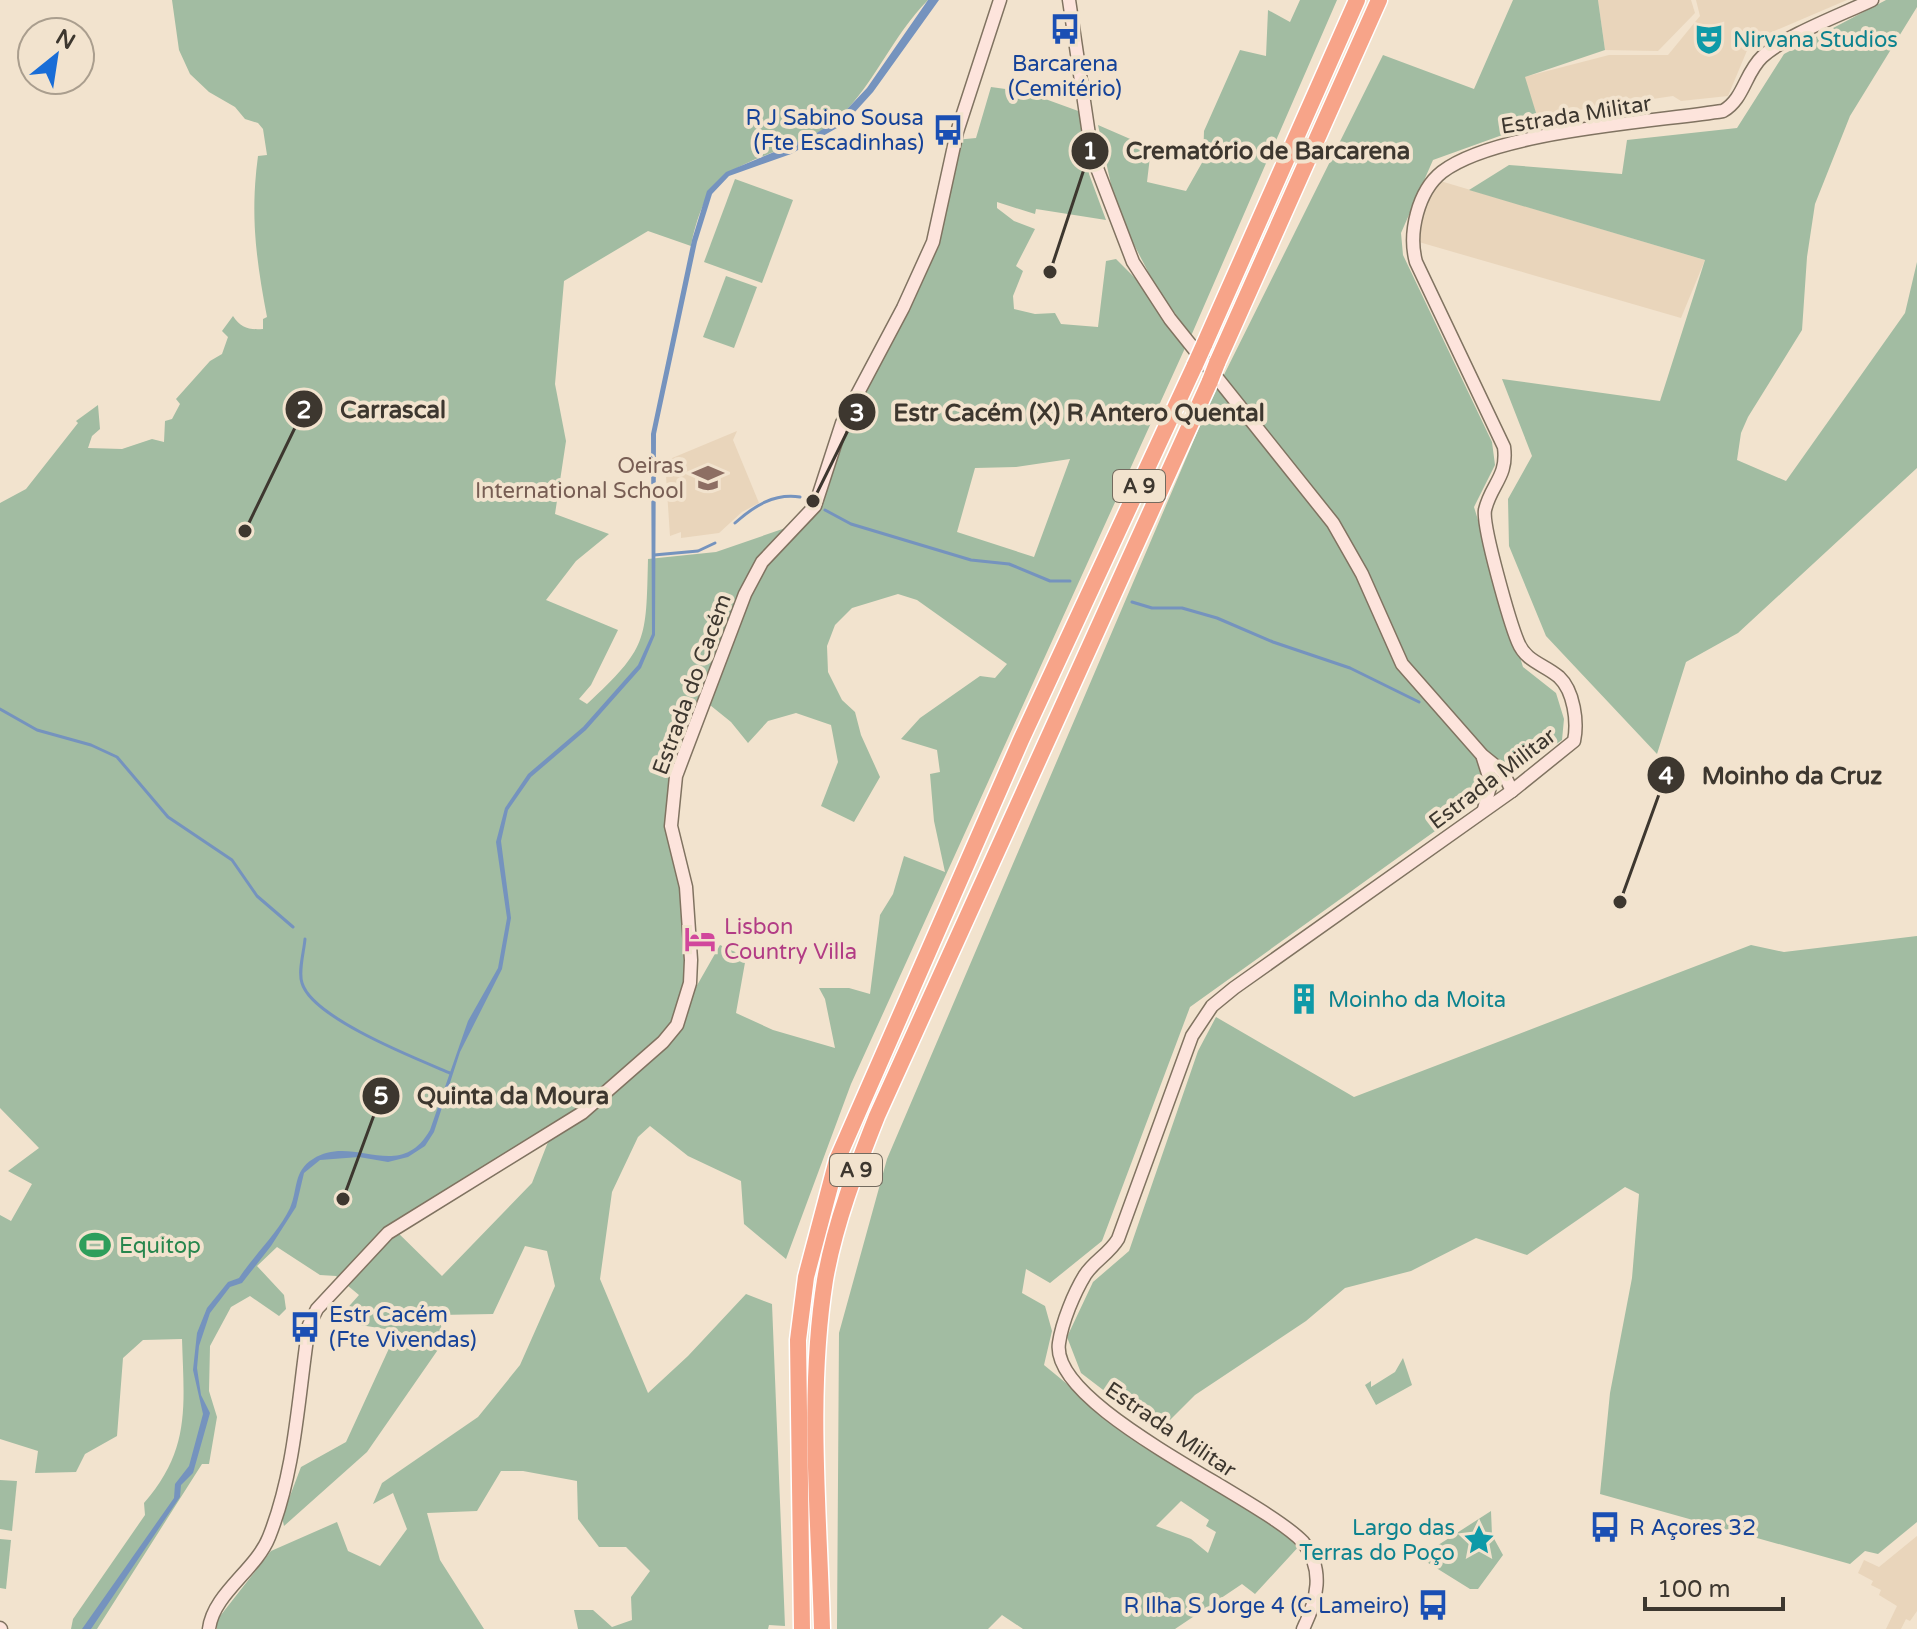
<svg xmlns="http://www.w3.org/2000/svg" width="1917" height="1629" font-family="'Varela Round',sans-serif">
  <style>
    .built { fill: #e9d5bb }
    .green { fill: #a2bca2; fill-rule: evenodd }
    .water { fill: #7593be }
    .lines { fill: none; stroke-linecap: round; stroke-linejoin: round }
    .stream { stroke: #7593be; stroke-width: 3 }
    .secondary-casing { stroke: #807361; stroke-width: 15 }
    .highway-casing { stroke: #fff; stroke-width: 19 }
    .secondary { stroke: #fde4dc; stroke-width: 12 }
    .highway { stroke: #f7a489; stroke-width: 16 }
    .highway-bridge-casing { stroke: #fff; stroke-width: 19; stroke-linecap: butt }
    .highway-bridge { stroke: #f7a489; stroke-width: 16 }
    .labels { text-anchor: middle; stroke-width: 8; stroke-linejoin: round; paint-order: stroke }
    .shield { fill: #f2e3ce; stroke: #736b5f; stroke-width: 2 }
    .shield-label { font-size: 20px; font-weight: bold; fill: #3d372f }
    .culture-label { font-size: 22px; fill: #0d838f; stroke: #f2e3ce; text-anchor: start }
    .transit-label { font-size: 22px; fill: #164399; stroke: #f2e3ce; text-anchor: end }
    .street-label { font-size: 22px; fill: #3d372f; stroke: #f2e3ce }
    .education-label { font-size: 22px; fill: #785e54; stroke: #f2e3ce; text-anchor: end }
    .hotel-label { font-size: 22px; fill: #b23c85; stroke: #f2e3ce; text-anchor: start }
    .leisure-label { font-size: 22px; fill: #27864d; stroke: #f2e3ce; text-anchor: start }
    .leader { fill: none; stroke: #3d372f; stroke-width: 3 }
    .callout-dot { fill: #3d372f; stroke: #f2e3ce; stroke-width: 3 }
    .mark-label { font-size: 24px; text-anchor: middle; font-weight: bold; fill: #fff }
    .callout-label { font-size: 24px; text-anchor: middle; font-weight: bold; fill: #3d372f; stroke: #f2e3ce; stroke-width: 8; stroke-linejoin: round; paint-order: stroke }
  </style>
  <rect width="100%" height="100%" fill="#f2e3ce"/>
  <g class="built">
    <path d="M1598,0H1691L1695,13L1658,51L1605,50Z"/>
    <path d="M1696,0H1847L1751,41L1728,96L1681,101L1673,96L1537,116L1524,77L1609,55H1668L1700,16Z"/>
    <path d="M1437,180L1705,260L1681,318L1412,240Z"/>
    <path d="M737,431L733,440L759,503L742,512L719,533L681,538V532L670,536L665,461Z"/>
    <path d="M1917,1536V1611L1910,1621L1906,1619L1901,1629H1886L1897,1606L1879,1595L1881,1590L1871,1585L1873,1581L1858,1573L1864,1560L1879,1567Z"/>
  </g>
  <g class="green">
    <path d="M172,0H928C893,35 875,83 839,118C827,129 811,136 796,143C731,170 707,170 691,246L648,231L564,281L555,384L566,441L555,514L609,534L576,561L546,600L618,630L591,685L579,699L587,704C648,648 646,640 648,559L716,552L800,523L809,514L836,439L933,242L955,140L976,138L991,87L1026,92L1081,112L1089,174L1106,220L1036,209L1035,214L997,202V208L1014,221L1035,229L1016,266L1023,271L1013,296L1014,309L1035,314L1055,313L1061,324L1098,327L1106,261L1116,259L1135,278L1185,348L851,1084L786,1259L744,1224L741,1181L688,1156L650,1126L638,1137L612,1192L600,1279L648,1393L688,1356L746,1294L772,1304L785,1626L769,1625L768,1629H578L574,1610H593L612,1627L632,1620L631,1597L650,1571L626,1547H599L578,1519L577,1481L523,1471H501L477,1511L427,1513L440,1560L484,1629H217V1620L271,1551L337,1522L348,1551L380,1566L407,1529L393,1493L373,1504L382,1483L478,1417L520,1365L555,1286L547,1251L525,1246L493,1314L439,1315L444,1341L367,1452L284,1526L282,1517L301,1467L346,1442L397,1331L336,1321L359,1295L336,1276L320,1275L277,1247L257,1266L284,1295L286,1309L279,1316L250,1296L231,1307L210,1346L209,1391L217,1417L209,1464H202L97,1629H71L73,1619L145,1515L144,1503C191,1449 184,1406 182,1339L143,1340L123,1358L117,1436L85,1454L76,1472L35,1473L38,1451L0,1439V1215L11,1221L32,1184L8,1171L39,1148L0,1108V503L26,489L78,423L76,421L98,405L100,429L92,436L88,448L122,449L152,439L164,442L165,421L172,419L180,404L176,399L210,361L222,354L228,337L222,331L233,316C241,328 249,330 263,329V319L267,317C256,259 250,215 258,156L267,155L263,129L258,123L245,119L235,107L209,92L190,74L179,50ZM1070,459L1034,557L957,532L975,468L1016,467ZM898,594L917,600L1007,664L995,678L980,676L920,718L901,739L937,750L940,772L930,774L934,821L945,872L904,856L893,894L880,915L870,994L849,988H819L825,999L835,1048L773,1030L736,1013L746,957L720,945L687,1003L686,887L671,826L676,776L705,701L731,722L748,743L768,721L796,713L831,725L838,762L821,806L854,822L880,777L861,735L855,712L842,700L828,672L827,646L835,625L852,608ZM555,1124L532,1183L442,1276L389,1224L452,1190Z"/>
    <path d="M1300,0H1337L1191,336L1155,285L1117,212L1098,125L1151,148L1147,182L1186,191L1203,161L1204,131L1240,50L1266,56L1268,10L1290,22Z"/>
    <path d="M1513,0H1598L1605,50L1525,77L1537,116L1533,124L1433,160L1401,233L1403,255L1492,442L1495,465L1474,507L1523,667L1556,693L1564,719L1562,740L1190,1007L1102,1241L1050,1283L1026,1269L1022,1293L1045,1306L1052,1331L1044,1365L1123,1430L1301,1544L1255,1594L1242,1584L1175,1629H1023L1002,1615L988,1629H837L839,1333L887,1159L1208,407L1383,55L1474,89ZM1181,1501L1209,1520L1206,1526L1216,1532L1208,1553L1191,1539L1156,1526Z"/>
    <path d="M1886,0H1917V7L1850,116L1815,204L1807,257L1802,330L1748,417L1741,433L1737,460L1786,481L1905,313L1917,262V468L1738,633L1686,662L1657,754L1546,636L1509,546L1508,499L1532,456L1502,379L1660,401L1705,260L1469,190L1509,165L1622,174L1627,140L1737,128L1784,54Z"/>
    <path d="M735,179L793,200L762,283L704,262Z"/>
    <path d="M726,276L757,287L734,348L703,337Z"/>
    <path d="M1917,936V1522L1878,1554L1865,1551L1850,1564L1600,1494L1610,1393L1632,1278L1639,1194L1625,1187L1527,1255L1476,1238L1411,1271L1345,1288L1306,1321L1195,1395L1158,1432L1081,1373L1067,1337L1093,1282L1129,1251L1198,1051L1216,1017L1354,1097L1751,945L1784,952Z"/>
    <path d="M1403,1358L1412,1385L1376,1405L1365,1385L1371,1381V1387L1395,1372Z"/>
    <path d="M0,1480L17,1481L12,1531L0,1529Z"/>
    <path d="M1491,1511L1492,1535L1503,1555L1478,1589H1470L1417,1556L1416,1552L1424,1545L1432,1549Z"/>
    <path d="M0,1539L11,1540L6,1589L0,1588Z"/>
  </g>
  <path class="water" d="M928,0H939L873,92L844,124L791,154L729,176L712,194L697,242L656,434L655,635L641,668L586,730L531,777L508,810L501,841L511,918L502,969L460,1052L434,1132L425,1146L408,1157L388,1162L359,1157L320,1160L304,1173L296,1207L271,1246L242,1283L230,1287L210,1313L199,1346L197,1368L201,1395L210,1413L193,1473L181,1485L180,1497L91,1629H82L174,1498L175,1484L189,1466L203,1414L193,1370L197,1333L207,1308L228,1282L239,1278C254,1255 278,1233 290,1208C298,1190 293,1171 313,1159C353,1133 399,1184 430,1130L468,1021L498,968L507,918L496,842L505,808L528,774L583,727L638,665L652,634L651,434L692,240L707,191L726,172L810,137L836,121L867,88Z"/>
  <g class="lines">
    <g class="stream">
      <path d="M825,510L851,524L971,560L1009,564L1050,581H1070"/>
      <path d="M735,523C754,506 774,493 800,497"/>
      <path d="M654,555L698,551L715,543"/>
      <path d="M1132,602L1152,608H1182L1217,618L1273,642L1350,668L1419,702"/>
      <path d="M0,709L37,730L91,745L117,757L168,817L232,860L257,896L293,927"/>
      <path d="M305,939C304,952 298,971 302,983C312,1018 417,1059 450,1073"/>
    </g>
    <defs>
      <g id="secondary">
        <path d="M1069,0L1092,155L1133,262L1170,319L1333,523L1362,574L1402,664L1482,755L1503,772L1512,791"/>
        <path d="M1483,758L1491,783L1484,809"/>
        <path d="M0,1628L1,1629"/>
        <path d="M209,1629C213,1594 256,1570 269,1537C296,1469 298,1396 309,1325L317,1309L388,1233L582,1113L663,1042L677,1025L690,983L691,960L686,887L671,826L676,776L745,594L762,562L815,506L842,423L903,308L933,242L957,132L1000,0"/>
        <path d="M1303,1629C1317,1600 1325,1570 1303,1542C1259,1496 1049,1408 1059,1343C1062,1322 1074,1293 1085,1275C1094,1261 1109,1254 1118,1239L1192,1036L1212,1006L1234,988L1512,791L1574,741C1578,722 1574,691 1559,677C1544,664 1526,662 1518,642C1510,623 1482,526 1485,510C1491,484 1508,477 1504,447L1416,262C1408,233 1418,191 1442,172C1496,131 1652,122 1723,111C1744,99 1745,73 1762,57C1784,36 1843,14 1872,0"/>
      </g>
      <g id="highway">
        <path d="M1204,345L1357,0"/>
        <path d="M1217,363L1379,0"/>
        <path d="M802,1629L798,1340L806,1277L837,1160L1021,740L1195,365"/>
        <path d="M822,1629C819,1514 807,1394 825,1280C835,1223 856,1169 877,1116L1210,381"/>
      </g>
    </defs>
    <use href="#secondary" class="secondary-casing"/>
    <use href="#highway" class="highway-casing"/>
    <use href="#secondary" class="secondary"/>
    <use href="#highway" class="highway"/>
    <defs>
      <g id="highway-bridge">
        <path d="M1195,365L1204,345"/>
        <path d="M1210,381L1217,363"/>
      </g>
    </defs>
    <use href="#highway-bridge" class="highway-bridge-casing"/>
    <use href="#highway-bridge" class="highway-bridge"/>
  </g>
  <defs>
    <symbol id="bus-bare" viewBox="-9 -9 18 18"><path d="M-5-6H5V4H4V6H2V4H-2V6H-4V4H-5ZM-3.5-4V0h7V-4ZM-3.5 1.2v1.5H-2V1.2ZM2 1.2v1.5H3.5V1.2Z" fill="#1a4fb4" stroke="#f2e3ce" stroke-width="2.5" paint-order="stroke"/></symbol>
    <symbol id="theatre-bare" viewBox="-9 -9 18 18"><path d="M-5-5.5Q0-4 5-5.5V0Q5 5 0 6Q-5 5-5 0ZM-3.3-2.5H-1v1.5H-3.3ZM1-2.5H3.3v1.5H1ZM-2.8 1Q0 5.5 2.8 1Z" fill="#0f9aa8" stroke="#f2e3ce" stroke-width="2.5" paint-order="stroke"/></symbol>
    <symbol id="school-bare" viewBox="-9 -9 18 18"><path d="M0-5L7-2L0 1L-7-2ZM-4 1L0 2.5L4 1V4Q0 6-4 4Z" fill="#8d6e63" stroke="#f2e3ce" stroke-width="2.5" paint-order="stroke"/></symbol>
    <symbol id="hotel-bare" viewBox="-9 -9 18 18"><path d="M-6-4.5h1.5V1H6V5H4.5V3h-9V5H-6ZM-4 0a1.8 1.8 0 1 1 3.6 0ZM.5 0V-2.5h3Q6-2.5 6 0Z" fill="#d1479c" stroke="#f2e3ce" stroke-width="2.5" paint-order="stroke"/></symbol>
    <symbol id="building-bare" viewBox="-9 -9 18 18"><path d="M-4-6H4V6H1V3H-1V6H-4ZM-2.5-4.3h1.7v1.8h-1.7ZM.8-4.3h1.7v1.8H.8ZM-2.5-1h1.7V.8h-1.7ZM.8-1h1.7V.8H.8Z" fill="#0f9aa8" stroke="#f2e3ce" stroke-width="2.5" paint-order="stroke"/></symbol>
    <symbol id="stadium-bare" viewBox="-9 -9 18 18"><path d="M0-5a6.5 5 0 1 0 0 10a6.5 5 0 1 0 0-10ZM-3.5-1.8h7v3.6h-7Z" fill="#2e9e5b" stroke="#f2e3ce" stroke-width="2.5" paint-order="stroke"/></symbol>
    <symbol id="sight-bare" viewBox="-9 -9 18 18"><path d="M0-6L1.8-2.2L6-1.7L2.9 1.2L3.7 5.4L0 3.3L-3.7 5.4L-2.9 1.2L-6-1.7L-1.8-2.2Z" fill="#0f9aa8" stroke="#f2e3ce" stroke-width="2.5" paint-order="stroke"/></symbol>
  </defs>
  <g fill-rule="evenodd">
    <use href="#bus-bare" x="1043" y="7" width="44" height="44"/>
    <use href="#theatre-bare" x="1687" y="17" width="44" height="44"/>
    <use href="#bus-bare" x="926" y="108" width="44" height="44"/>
    <use href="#school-bare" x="686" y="456" width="44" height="44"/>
    <use href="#hotel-bare" x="678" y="917" width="44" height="44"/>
    <use href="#building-bare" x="1282" y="977" width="44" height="44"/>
    <use href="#stadium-bare" x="73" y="1223" width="44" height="44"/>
    <use href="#bus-bare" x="283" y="1305" width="44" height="44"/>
    <use href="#bus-bare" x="1583" y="1505" width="44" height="44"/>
    <use href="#sight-bare" x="1457" y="1518" width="44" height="44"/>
    <use href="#bus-bare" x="1411" y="1583" width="44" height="44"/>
  </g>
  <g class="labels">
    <g class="shield">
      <rect x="1113" y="470" width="52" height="32" rx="6"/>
      <rect x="830" y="1154" width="52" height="32" rx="6"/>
    </g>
    <g class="shield-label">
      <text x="1139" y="493">A 9</text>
      <text x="856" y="1177">A 9</text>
    </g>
    <g class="culture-label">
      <text x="1733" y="47">Nirvana Studios</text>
      <text x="1328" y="1007">Moinho da Moita</text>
      <text x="1455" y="1535" text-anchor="end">Largo das<tspan x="1455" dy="25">Terras do Poço</tspan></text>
    </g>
    <g class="transit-label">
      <text x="1065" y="71" text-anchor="middle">Barcarena<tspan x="1065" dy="25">(Cemitério)</tspan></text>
      <text x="924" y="125">R J Sabino Sousa<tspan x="924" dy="25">(Fte Escadinhas)</tspan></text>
      <text x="329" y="1322" text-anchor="start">Estr Cacém<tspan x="329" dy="25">(Fte Vivendas)</tspan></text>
      <text x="1629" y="1535" text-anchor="start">R Açores 32</text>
      <text x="1409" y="1613">R Ilha S Jorge 4 (C Lameiro)</text>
    </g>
    <g class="street-label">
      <text transform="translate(1576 114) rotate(-9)" y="8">Estrada Militar</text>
      <text transform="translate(691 684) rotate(-70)" y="8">Estrada do Cacém</text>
      <text transform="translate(1492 778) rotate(-37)" y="8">Estrada Militar</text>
      <text transform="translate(1171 1429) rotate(34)" y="8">Estrada Militar</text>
    </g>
    <g class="education-label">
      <text x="684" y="473">Oeiras<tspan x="684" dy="25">International School</tspan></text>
    </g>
    <g class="hotel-label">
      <text x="724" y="934">Lisbon<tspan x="724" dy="25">Country Villa</tspan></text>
    </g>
    <g class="leisure-label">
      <text x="119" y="1253">Equitop</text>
    </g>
  </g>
  <path class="leader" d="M1050 272L1090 151M245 531L304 409M813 501L857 412M1620 902L1666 775M343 1199L381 1096"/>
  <g class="callout-dot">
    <circle cx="1050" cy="272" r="8"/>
    <circle cx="245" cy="531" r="8"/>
    <circle cx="813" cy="501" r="8"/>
    <circle cx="1620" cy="902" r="8"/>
    <circle cx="343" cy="1199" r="8"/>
    <circle cx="1090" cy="151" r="20"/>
    <circle cx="304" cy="409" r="20"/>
    <circle cx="857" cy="412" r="20"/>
    <circle cx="1666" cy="775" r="20"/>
    <circle cx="381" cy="1096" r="20"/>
  </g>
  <g class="mark-label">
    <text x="1090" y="159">1</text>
    <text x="304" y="418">2</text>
    <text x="857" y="421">3</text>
    <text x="1666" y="784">4</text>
    <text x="381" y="1104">5</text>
  </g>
  <g class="callout-label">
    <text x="1268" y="159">Crematório de Barcarena</text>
    <text x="393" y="418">Carrascal</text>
    <text x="1079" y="421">Estr Cacém (X) R Antero Quental</text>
    <text x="1792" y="784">Moinho da Cruz</text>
    <text x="513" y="1104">Quinta da Moura</text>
  </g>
  <g transform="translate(56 56) rotate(30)"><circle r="38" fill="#f2e3ce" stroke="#aa9e8e" stroke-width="2"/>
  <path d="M0-6L14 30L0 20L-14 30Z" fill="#196dd7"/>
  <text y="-12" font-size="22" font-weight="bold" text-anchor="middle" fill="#3d372f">N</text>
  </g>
  <path d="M1645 1597v12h138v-12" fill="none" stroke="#3d372f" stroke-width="4"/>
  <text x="1657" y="1597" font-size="24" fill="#3d372f" stroke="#f2e3ce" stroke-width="6" paint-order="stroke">100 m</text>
</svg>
